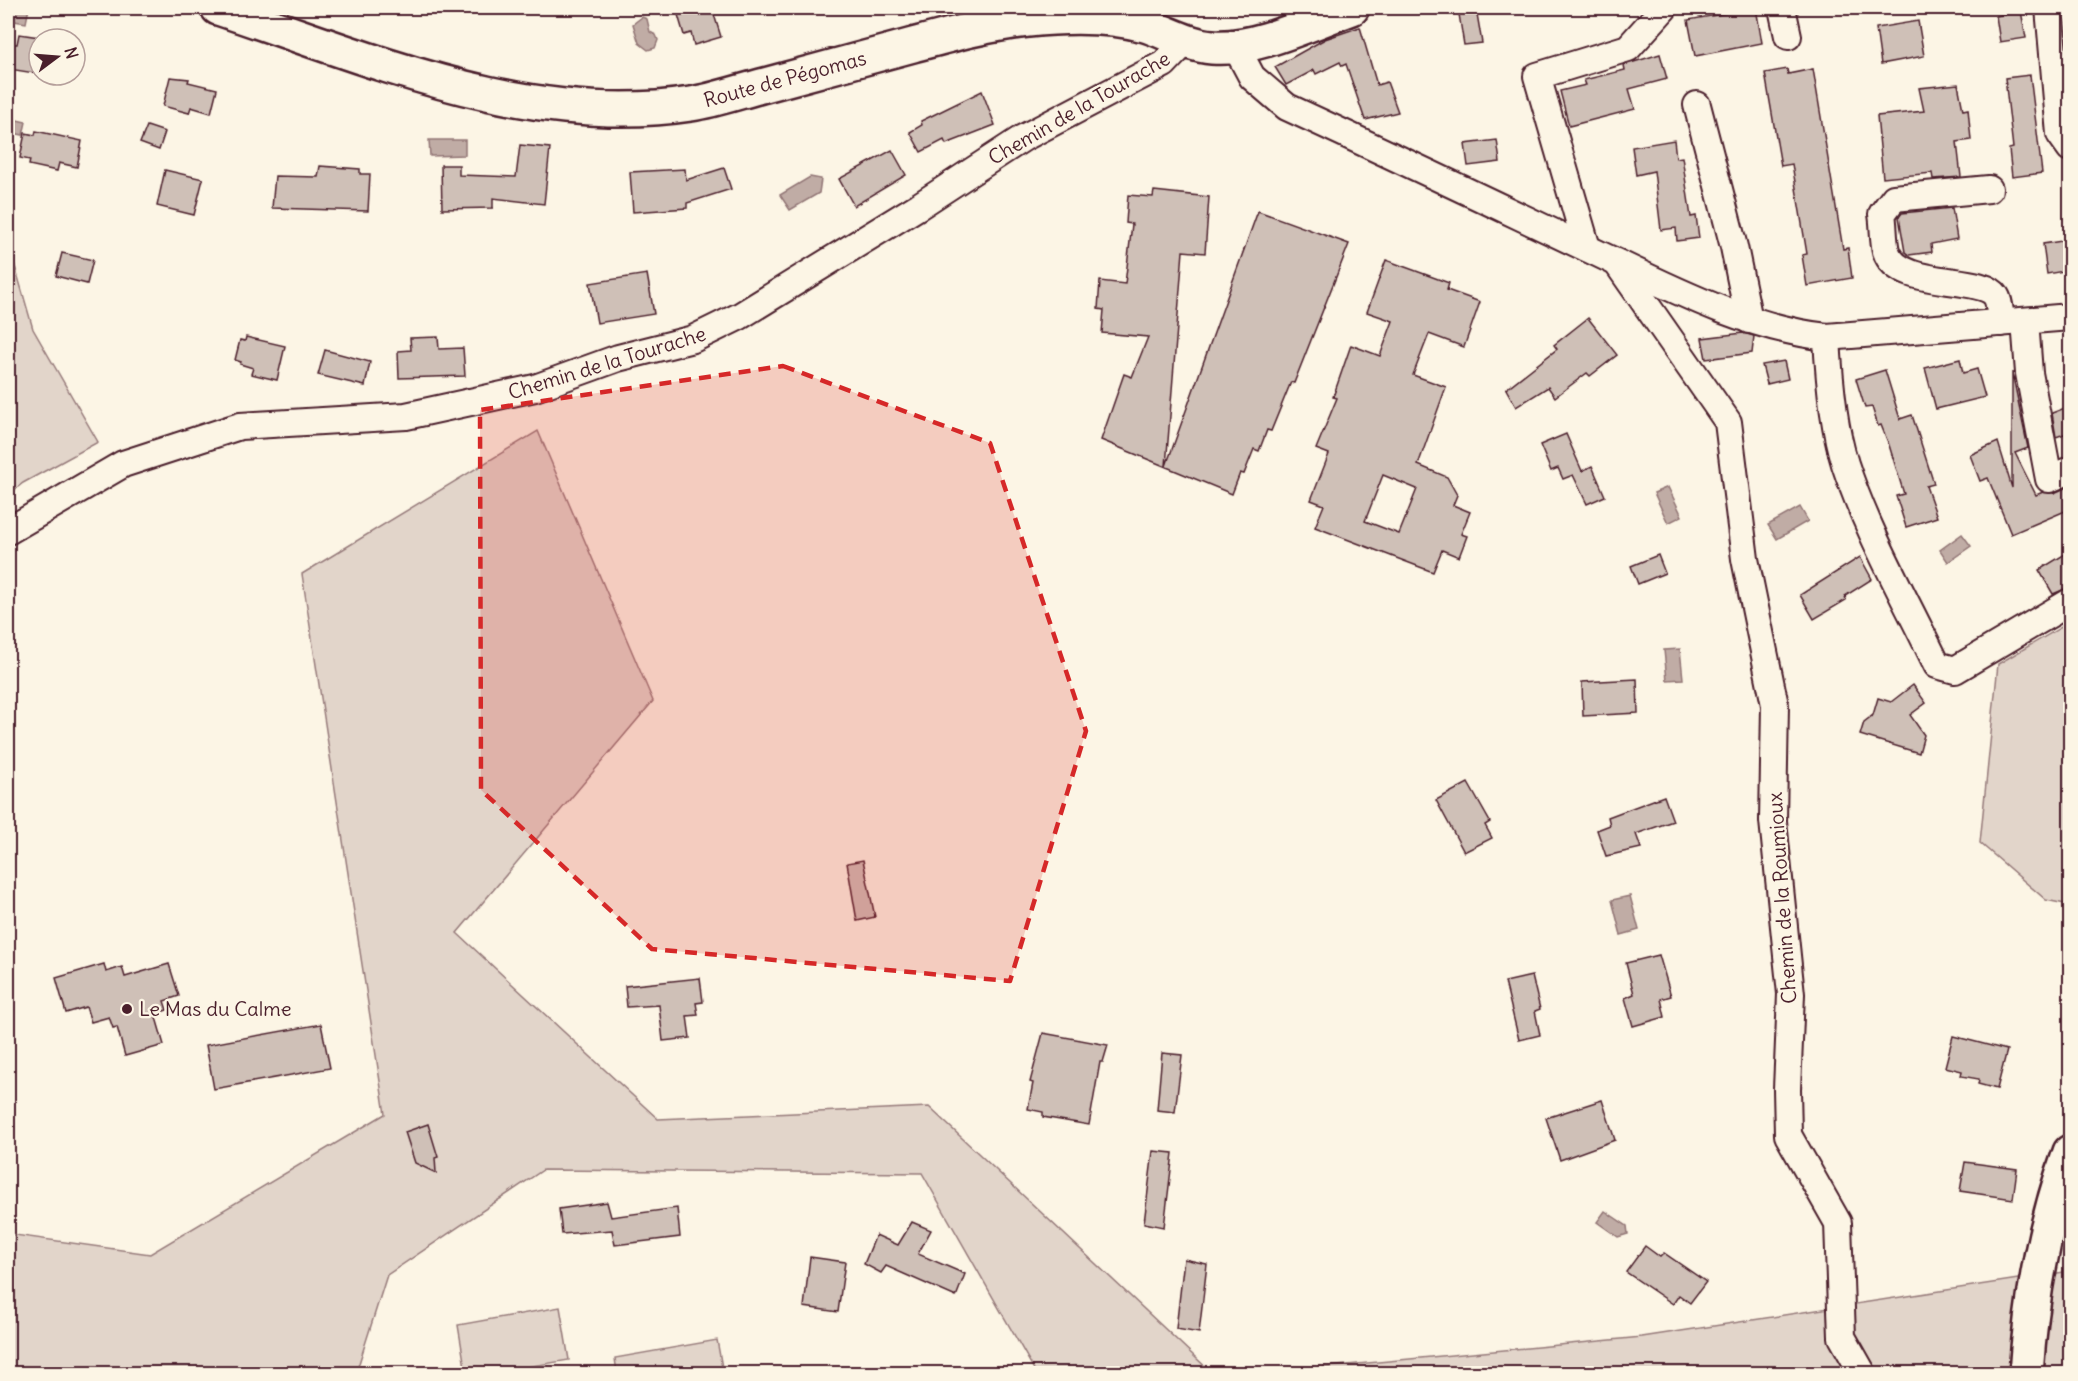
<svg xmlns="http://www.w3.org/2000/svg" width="2078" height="1381" font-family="Delius,sans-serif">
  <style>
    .green { fill: #e2d5ca; stroke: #967a7a; stroke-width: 1.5 }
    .water { fill: #c0aca5; stroke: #917474; stroke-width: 1.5 }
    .building { fill: #cfc0b7; stroke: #4a1f2b; stroke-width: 1.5; fill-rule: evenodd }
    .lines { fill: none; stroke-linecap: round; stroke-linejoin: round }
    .minor-casing { stroke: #4a1f2b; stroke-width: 30 }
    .secondary-casing { stroke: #4a1f2b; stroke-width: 38 }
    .trunk-casing { stroke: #4a1f2b; stroke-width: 38 }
    .minor { stroke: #fcf5e5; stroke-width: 26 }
    .secondary { stroke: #fcf5e5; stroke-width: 33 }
    .trunk { stroke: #fcf5e5; stroke-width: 33 }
    .marked { fill: #d62828; fill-opacity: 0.2; stroke: #d62828; stroke-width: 4.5; stroke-dasharray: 12 8; stroke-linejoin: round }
    .poi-dot { fill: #4a1f2b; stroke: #fcf5e5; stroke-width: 2 }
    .labels { text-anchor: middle; stroke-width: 4.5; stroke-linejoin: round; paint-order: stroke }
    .street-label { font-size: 20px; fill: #4a1f2b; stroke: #fcf5e5 }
    .poi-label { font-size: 20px; fill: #4a1f2b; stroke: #fcf5e5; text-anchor: start }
  </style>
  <rect width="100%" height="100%" fill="#fcf5e5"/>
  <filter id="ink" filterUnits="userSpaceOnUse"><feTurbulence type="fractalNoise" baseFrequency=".0167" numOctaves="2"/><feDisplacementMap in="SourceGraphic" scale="12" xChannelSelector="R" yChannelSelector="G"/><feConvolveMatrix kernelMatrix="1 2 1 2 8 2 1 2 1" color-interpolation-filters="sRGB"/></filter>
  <g filter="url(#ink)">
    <g class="green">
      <path d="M8,242L33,329L98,442L23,483L8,495Z"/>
      <path d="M538,431L653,701L457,933L658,1119L929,1107L1212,1373H1036L922,1173L543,1170L387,1275L356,1373L23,1374L8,1369V1234L150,1254L385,1114L302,574Z"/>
      <path d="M2070,622V905L2046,900L1980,843L1998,664Z"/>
      <path d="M2070,1271V1373L1253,1374L1642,1337Z"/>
      <path d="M560,1307L569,1360L491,1373H466L458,1325Z"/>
      <path d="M717,1340L723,1373H617L615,1358Z"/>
    </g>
    <g class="water">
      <path d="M8,8H29L26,23L8,20Z"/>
      <path d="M642,17L647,19L650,32L656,35L658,40L655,48L648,50L639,43L633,24Z"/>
      <path d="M8,118L26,122L23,135L8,132Z"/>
      <path d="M429,140H465V155L430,156Z"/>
      <path d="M810,177L821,179L819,193L790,210L780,195Z"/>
      <path d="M1668,487L1682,516L1668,523L1654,493Z"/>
      <path d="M1800,507L1808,521L1777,539L1768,525Z"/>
      <path d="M1962,534L1971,546L1948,562L1940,550Z"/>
      <path d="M1680,649L1683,679L1667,680L1664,650Z"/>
      <path d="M1630,896L1639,930L1621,935L1612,900Z"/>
      <path d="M1605,1211L1627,1226L1628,1234L1618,1237L1597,1222Z"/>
    </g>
    <g class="building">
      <path d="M676,8H712L721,37L694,45L691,33L684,35Z"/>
      <path d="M1458,8H1476L1482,43L1464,45Z"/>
      <path d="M1756,8L1762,43L1695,56L1688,20Z"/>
      <path d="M2021,11L2026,38L2000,42L1996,16Z"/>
      <path d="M1918,21L1924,56L1881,64L1876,28Z"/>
      <path d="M1360,27L1377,85L1387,82L1398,112L1365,120L1346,64L1342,66L1340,62L1316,74L1314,70L1286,85L1275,67L1325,39Z"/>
      <path d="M19,34L39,37V68H35L34,73L9,69L13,44H17Z"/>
      <path d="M1660,54L1667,79L1629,89L1635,109L1569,126L1560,91L1586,85L1584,80L1625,70L1624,65Z"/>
      <path d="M1787,69L1788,74L1813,69L1843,249L1848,248L1852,278L1807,286L1802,255L1807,254L1792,164L1781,166L1765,73Z"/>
      <path d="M2030,75L2042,173L2012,177L2009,149L2013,148L2005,78Z"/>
      <path d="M170,77L189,79L188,82L217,89L211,113L191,107L189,113L163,106Z"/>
      <path d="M1958,84L1963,110L1968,109L1971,140L1957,142L1961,177L1933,179L1932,173L1883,178L1877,116L1924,111L1919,88Z"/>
      <path d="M982,91L995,125L946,144L944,140L921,152L910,132L922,125L921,121Z"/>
      <path d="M147,126L165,132L159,150L140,143Z"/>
      <path d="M36,131L82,141L77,167L59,163L57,171L29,165L30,160L20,158L25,133L35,135Z"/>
      <path d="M1497,140L1500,162L1468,166L1465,144Z"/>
      <path d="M1674,140L1676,158L1682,157L1691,217L1696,216L1699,238L1677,241L1676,228L1661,230L1654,171L1636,175L1632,147Z"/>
      <path d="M520,145L550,148L544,204L493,198V208L442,209L441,165H459V175L516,177Z"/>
      <path d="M892,150L906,175L854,206L839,179Z"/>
      <path d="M320,166L360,169V174H370L368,211L272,208L275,176L318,177Z"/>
      <path d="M724,168L731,189L687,203V208L633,212L630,172L685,169L686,180Z"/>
      <path d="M165,170L203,179L194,215L157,206Z"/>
      <path d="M1154,191L1209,197L1205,253L1183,251L1166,466L1258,211L1349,244L1294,383L1291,382L1271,431L1267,430L1259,451L1254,449L1244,474L1240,473L1232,494L1101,440L1124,374L1132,377L1148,337L1102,333L1104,310L1098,309L1100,281L1125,284L1132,224L1126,223L1128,195L1153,197Z"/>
      <path d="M1952,208L1957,239L1931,244L1932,252L1909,255L1905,252L1899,217L1902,213Z"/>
      <path d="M2068,240L2070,270L2047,274L2043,244Z"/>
      <path d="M62,253L93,260L87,284L56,276Z"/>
      <path d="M1386,260L1449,283L1447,290L1480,302L1464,347L1429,334L1413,375L1446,387L1418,465L1447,477L1457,495L1453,505L1470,512L1461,534L1467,536L1459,557L1442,550L1433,572L1315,527L1324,505L1311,500L1329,454L1316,449L1337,398L1333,397L1351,345L1380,356L1393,321L1367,312ZM1383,475L1417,489L1399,534L1365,521Z"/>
      <path d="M647,274L654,314L597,323L590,283Z"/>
      <path d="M1588,318L1617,355L1590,376L1587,373L1555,397L1548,387L1516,407L1506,389L1557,349L1554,345Z"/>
      <path d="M1743,333L1754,336L1752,353L1706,359L1702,338Z"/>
      <path d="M246,337L285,346L277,380L251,374L253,368L240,364L241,362L235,360L240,340L245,341Z"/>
      <path d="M438,337L439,349L463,348L465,376L399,378L398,351L411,350L410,338Z"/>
      <path d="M325,350L370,362L365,386L318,375Z"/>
      <path d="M1960,359L1963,373L1977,369L1985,397L1936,409L1925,368Z"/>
      <path d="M1784,361L1788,379L1767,384L1762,365Z"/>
      <path d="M1885,370L1900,419L1912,415L1934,484L1926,486L1937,517L1906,527L1896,496L1904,494L1889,445L1881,425L1878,426L1872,407L1865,408L1856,379Z"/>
      <path d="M2012,372L2028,448L2015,453L2036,495L2043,492L2054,493L2070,486V509L2011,534L1988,478L1980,481L1970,455L1998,442L2012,488Z"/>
      <path d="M2070,406V432L2056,437L2052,413Z"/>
      <path d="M1566,434L1582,471L1592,466L1605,496L1587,504L1573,475L1563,479L1558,468L1551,471L1540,445Z"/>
      <path d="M2070,551V587L2053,594L2039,570Z"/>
      <path d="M1658,555L1665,573L1638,584L1631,566Z"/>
      <path d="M1860,557L1872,579L1845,596L1846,600L1814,619L1800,595Z"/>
      <path d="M1637,679L1638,713L1583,716L1582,682Z"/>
      <path d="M1913,685L1926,703L1910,715L1924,735L1919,753L1860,735L1864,722L1873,715L1878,698L1891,702Z"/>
      <path d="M1468,783L1490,822L1485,825L1492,838L1464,852L1436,800Z"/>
      <path d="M1664,796L1673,821L1636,834L1641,848L1606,856L1597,830L1610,825L1608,817Z"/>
      <path d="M863,860L875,917L857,921L847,863Z"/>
      <path d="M1659,955L1671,996L1661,999L1665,1017L1633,1026L1625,998L1634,994L1626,963Z"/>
      <path d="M104,964L106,972L122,967L125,977L169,964L179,996L164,1001L167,1010L155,1014L164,1045L125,1056L117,1027L113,1028L109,1017L91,1022L86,1007L66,1013L56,978Z"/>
      <path d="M1532,976L1540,1009L1535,1011L1540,1035L1519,1040L1505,982Z"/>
      <path d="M700,978L703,1002L696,1003L698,1015L687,1016L690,1038L663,1041L659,1005L627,1007L625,986Z"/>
      <path d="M321,1024L330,1068L214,1089L206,1045Z"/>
      <path d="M1043,1033L1108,1045L1103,1062H1100L1089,1125L1043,1117V1112L1028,1109L1033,1083L1030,1082Z"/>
      <path d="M1953,1036L2007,1050L1997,1089L1978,1084L1979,1079L1961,1076L1962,1071L1945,1067Z"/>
      <path d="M1162,1053L1182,1055L1175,1112L1157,1110Z"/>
      <path d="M1602,1100L1615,1140L1560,1160L1546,1118Z"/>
      <path d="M428,1124L438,1157L435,1158L436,1173L415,1163L405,1132Z"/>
      <path d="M1153,1151L1173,1153L1164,1227L1144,1223Z"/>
      <path d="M1965,1162L2017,1169L2013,1199L1960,1191Z"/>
      <path d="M607,1202L611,1217L677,1208L680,1237L615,1245L612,1230L562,1234L559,1209Z"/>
      <path d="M912,1222L931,1230L918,1254L965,1274L956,1297L886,1266L881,1273L864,1264L876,1235L898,1245Z"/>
      <path d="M1645,1246L1660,1257L1664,1253L1706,1282L1690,1303L1679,1295L1673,1304L1626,1272Z"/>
      <path d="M810,1257L845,1262L838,1312L804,1307Z"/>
      <path d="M1184,1259L1207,1264L1199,1333L1176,1329Z"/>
    </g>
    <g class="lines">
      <defs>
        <g id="minor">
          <path d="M1782,8L1788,36"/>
          <path d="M2049,8L2060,134L2070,148"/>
          <path d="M1236,47L1252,77L1287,107C1385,152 1483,199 1580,245C1659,282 1740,327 1827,337L2070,317"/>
          <path d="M1697,105L1734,247L1749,320"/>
          <path d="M1989,189L1894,198L1882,214C1884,225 1883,239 1886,251C1898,290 1982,274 1996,296C2000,302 2000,315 2001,323"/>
          <path d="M1587,248L1537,76L1628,48L1664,8"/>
          <path d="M1617,263L1728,422L1745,559L1775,705L1773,821L1791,994L1787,1089L1788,1135L1838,1223L1842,1337L1863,1374"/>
          <path d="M2025,321L2029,373L2049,479L2070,470"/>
          <path d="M1827,337C1829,377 1833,426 1845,464C1868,534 1906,600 1937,665L1955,670L2070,602"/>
          <path d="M8,531L123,464L240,426L406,416L535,388L618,358L693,339L740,316L919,206L1023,138L1164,64L1186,41"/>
        </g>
        <path id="secondary" d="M218,8C369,58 528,129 691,104C716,100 741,91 765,85C814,72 864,58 913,45C950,35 989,24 1028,20C1065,16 1108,15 1145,25C1167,32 1188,45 1212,47C1254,51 1313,22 1352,8"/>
        <path id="trunk" d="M2026,1374C2031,1297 2044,1224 2070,1152"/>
      </defs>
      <use href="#minor" class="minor-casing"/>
      <use href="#secondary" class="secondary-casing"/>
      <use href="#trunk" class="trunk-casing"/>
      <use href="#minor" class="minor"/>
      <use href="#secondary" class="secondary"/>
      <use href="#trunk" class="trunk"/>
    </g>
  </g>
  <path class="marked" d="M783,366L990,443L1086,731L1010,981L652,949L481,790L480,410Z"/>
  <circle class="poi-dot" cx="127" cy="1009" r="6"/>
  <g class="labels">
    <g class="street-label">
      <text transform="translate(785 79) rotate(-15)" y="7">Route de Pégomas</text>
      <text transform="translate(1079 108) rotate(-30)" y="7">Chemin de la Tourache</text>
      <text transform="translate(607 363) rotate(-17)" y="7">Chemin de la Tourache</text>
      <text transform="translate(1782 898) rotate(-94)" y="7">Chemin de la Roumioux</text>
    </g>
    <g class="poi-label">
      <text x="139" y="1016">Le Mas du Calme</text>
    </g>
  </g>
  <rect width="2078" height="1381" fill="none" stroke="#fcf5e5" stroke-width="30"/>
  <rect x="15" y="15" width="2048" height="1351" fill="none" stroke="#4a1f2b" stroke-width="2" filter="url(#ink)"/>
  <g transform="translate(57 57) rotate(74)"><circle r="28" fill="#fcf5e5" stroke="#b59f9b" stroke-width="1.5"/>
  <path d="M0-4.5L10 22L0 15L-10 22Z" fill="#4a1f2b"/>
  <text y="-9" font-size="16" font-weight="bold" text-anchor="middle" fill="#4a1f2b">N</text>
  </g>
</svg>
